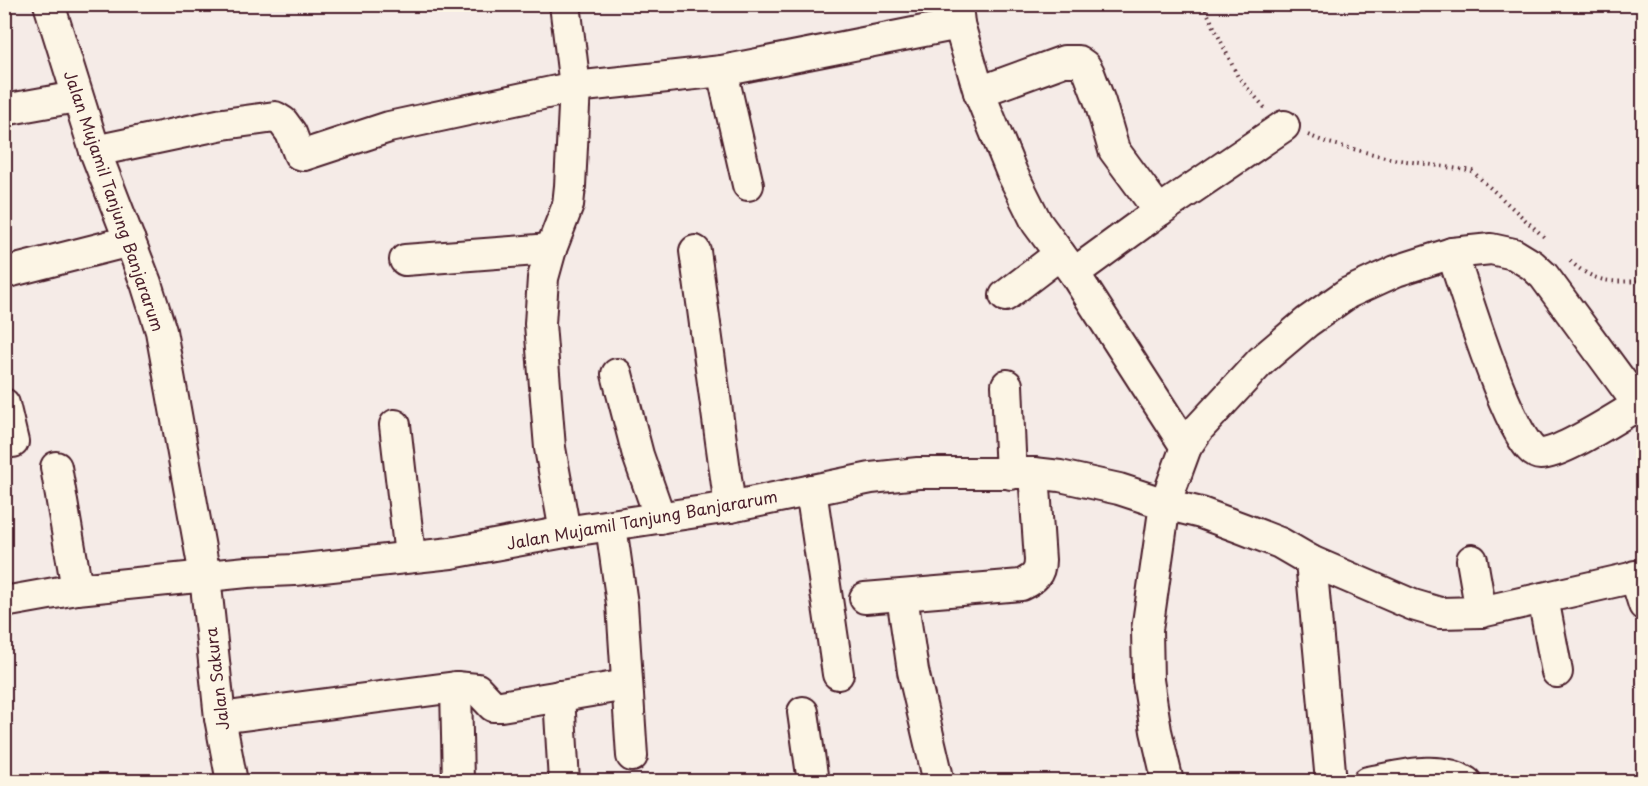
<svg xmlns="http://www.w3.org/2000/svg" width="1648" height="786" font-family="'Playpen Sans',sans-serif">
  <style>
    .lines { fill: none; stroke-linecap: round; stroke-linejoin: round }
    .minor-casing { stroke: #4a1f2b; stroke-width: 34 }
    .path { stroke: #4a1f2b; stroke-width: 4; stroke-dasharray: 1.5 4.5; stroke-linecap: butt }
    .minor { stroke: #fcf5e5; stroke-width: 30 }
    .labels { text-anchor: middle; stroke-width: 4.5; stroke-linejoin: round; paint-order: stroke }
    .street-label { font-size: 16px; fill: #4a1f2b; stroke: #fcf5e5 }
  </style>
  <rect width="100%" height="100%" fill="#f5ebe7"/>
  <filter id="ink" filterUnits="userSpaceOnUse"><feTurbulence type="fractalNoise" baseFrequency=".0167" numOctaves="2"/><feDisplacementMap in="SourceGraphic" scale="12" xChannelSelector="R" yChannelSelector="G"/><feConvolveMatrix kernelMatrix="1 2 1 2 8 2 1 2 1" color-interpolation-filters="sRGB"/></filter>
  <g filter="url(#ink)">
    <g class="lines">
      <defs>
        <g id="minor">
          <path d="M49,4L95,151L146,283L161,331L205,576L220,718L232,782"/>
          <path d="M565,4L575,87L570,186L568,205L551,249L543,278L540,324L550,448L565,532"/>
          <path d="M957,4L959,24L979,92L1012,173L1037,223L1074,273L1186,447"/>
          <path d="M722,71L748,185"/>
          <path d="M979,92L1064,61H1078L1085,66L1089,73L1100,102L1114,150L1159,211"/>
          <path d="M4,110L76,97"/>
          <path d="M95,151L223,124L275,117L283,122L291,133L299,154L304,155L389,127L575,87L722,71L959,24"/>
          <path d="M695,251L730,507"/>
          <path d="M1452,253C1462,281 1513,454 1540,454C1562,454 1617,417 1638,405"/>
          <path d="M405,260L551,249"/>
          <path d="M4,273L130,241"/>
          <path d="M1074,273L1159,211L1284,126"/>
          <path d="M1005,296L1060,254"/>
          <path d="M617,374L638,455L660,518"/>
          <path d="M1007,385L1011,474"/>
          <path d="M4,404L13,442"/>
          <path d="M395,425L410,556"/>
          <path d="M56,467L77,589"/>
          <path d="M811,490L838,674"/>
          <path d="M611,526L622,604L632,756"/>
          <path d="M1472,560L1481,612"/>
          <path d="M1311,561L1331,782"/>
          <path d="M1635,576L1644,605"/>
          <path d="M902,596L913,671L939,782"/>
          <path d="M865,598L1021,585C1034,579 1040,574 1040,560L1034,473"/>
          <path d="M1543,598L1557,672"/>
          <path d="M4,602L77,589L247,572L295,570L451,553L565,532L730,507L871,478L918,473H1034L1060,476L1119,489L1165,504L1201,513L1244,529L1280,543L1311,561L1413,605L1440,613L1481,612L1644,575"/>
          <path d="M456,687L458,782"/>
          <path d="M559,696L564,782"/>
          <path d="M803,712L813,782"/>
          <path d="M220,718L456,687L477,689L493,706H501L627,685"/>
          <path d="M1168,782L1156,731L1148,680L1147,630L1165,504L1186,447L1199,428L1261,361L1307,322L1348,293L1396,271L1452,253L1491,249L1514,254L1532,265L1544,276L1644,412"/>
          <path d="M1368,782C1398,777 1438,764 1466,782"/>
        </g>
      </defs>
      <use href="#minor" class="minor-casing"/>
      <g class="path">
        <path d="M1203,4L1238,77L1265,108"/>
        <path d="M1308,135L1325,142L1393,159L1472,171L1544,237"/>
        <path d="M1570,261C1596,284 1611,282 1644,281"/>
      </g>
      <use href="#minor" class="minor"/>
    </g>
  </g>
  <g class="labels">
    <g class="street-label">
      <text transform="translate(114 201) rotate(71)" y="6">Jalan Mujamil Tanjung Banjararum</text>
      <text transform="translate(642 520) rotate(-10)" y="6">Jalan Mujamil Tanjung Banjararum</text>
      <text transform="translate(217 679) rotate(-97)" y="6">Jalan Sakura</text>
    </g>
  </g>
  <rect width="1648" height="786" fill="none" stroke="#fcf5e5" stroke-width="24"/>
  <rect x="12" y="12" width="1624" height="762" fill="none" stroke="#4a1f2b" stroke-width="2" filter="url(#ink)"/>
</svg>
